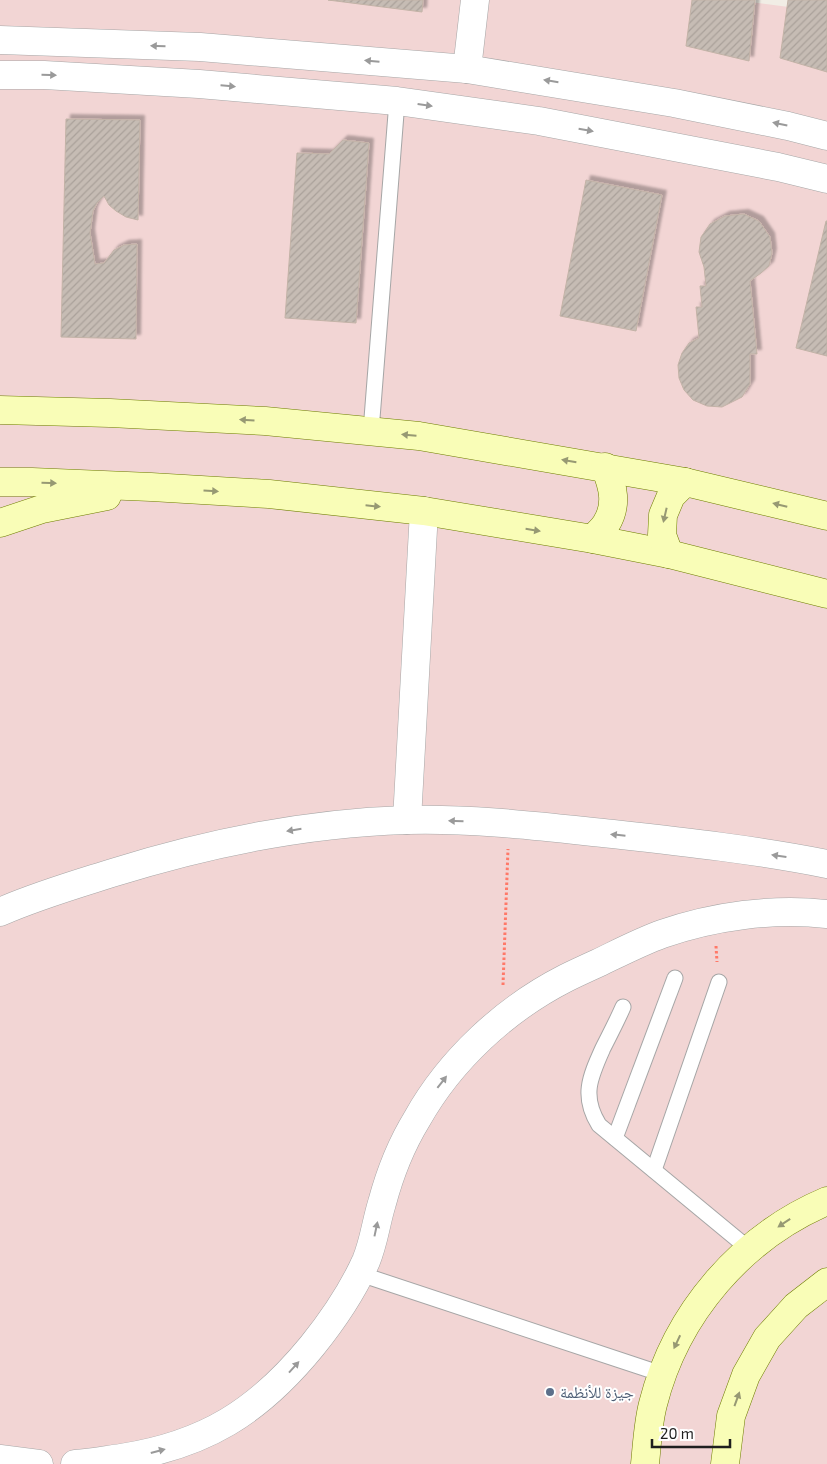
<svg xmlns="http://www.w3.org/2000/svg" width="827" height="1464" font-family="'Exo 2','Noto Naskh Arabic',sans-serif">
  <style>
    .commercial { fill: #f2d5d4 }
    .building { fill: url(#building-hatch); stroke: #c3b3a7; filter: url(#shadow) }
    .lines { fill: none; stroke-linecap: round; stroke-linejoin: round }
    .lane-casing { stroke: #a6a6a6; stroke-width: 17 }
    .street-casing { stroke: #a6a6a6; stroke-width: 29 }
    .secondary-casing { stroke: #6e7d00; stroke-width: 29 }
    .path { stroke: #ff7968; stroke-width: 3; stroke-dasharray: 2.5 2.5; stroke-linecap: butt }
    .lane { stroke: #fff; stroke-width: 15 }
    .street { stroke: #fff; stroke-width: 28 }
    .secondary { stroke: #f9fdb7; stroke-width: 28 }
    .oneway { fill: #9a9a9a }
    .oneway2 { fill: #979973 }
    .service-dot { fill: #5c6f8a; stroke: #fff; stroke-width: 2 }
    .labels { text-anchor: middle; stroke-width: 4; stroke-linejoin: round; paint-order: stroke }
    .service-label { font-size: 16px; fill: #4e5e75; stroke: #fff; text-anchor: start }
  </style>
  <defs>
    <pattern id="building-hatch" width="6" height="6" patternUnits="userSpaceOnUse" patternTransform="scale(1.25)"><rect width="6" height="6" fill="#c6bcb4"/><path d="M-1 1l2-2M0 6l6-6M5 7l2-2" fill="none" stroke="#aaa19a"/></pattern>
    <filter id="shadow"><feDropShadow dx="4.5" dy="-4.5" stdDeviation="1" flood-color="#0004"/></filter>
  </defs>
  <rect width="100%" height="100%" fill="#f1ede5"/>
  <path class="commercial" d="M0,0H734L827,12V1464H0Z"/>
  <g class="building">
    <path d="M328,0H423L422,12Z"/>
    <path d="M692,0H755L749,61L686,46Z"/>
    <path d="M788,0H827V72L780,58Z"/>
    <path d="M66,119L140,120L138,220L126,217L116,211L109,205L104,196L97,203L93,211L90,233L95,264L104,263L114,250L124,245L137,244L136,339L61,337Z"/>
    <path d="M343,140L369,143L356,323L285,318L297,153L329,154Z"/>
    <path d="M586,180L662,195L636,331L560,316Z"/>
    <path d="M744,214L759,221L770,237L772,253L769,266L761,273L750,281L757,354H750V384L742,397L722,407L707,406L693,400L684,390L679,378L678,365L682,353L689,343L699,338L696,307H702L700,286H706L704,267L699,252L701,237L710,224L725,216Z"/>
    <path d="M826,221H827V356L796,348Z"/>
  </g>
  <g class="lines">
    <defs>
      <g id="lane">
        <path d="M371,431L397,101"/>
        <path d="M623,1007C617,1021 610,1034 603,1048C590,1077 581,1096 599,1125L749,1249"/>
        <path d="M615,1138L675,978"/>
        <path d="M654,1170L719,982"/>
        <path d="M360,1274L662,1374"/>
      </g>
      <g id="street">
        <path d="M0,40L200,47L467,69L674,103L788,126L827,136"/>
        <path d="M467,69L475,0"/>
        <path d="M0,75H44L199,84L397,101L539,121L778,167L827,179"/>
        <path d="M407,820L424,511"/>
        <path d="M0,912C36,896 74,885 112,873C208,843 305,823 406,820C475,818 545,827 613,834C685,842 757,850 827,864"/>
        <path d="M0,1459L39,1464"/>
        <path d="M75,1464C91,1463 106,1460 121,1458C205,1445 258,1412 312,1346C333,1320 352,1292 366,1261C374,1242 376,1222 382,1203C390,1173 401,1145 417,1119C450,1060 505,1009 566,978C576,973 587,968 598,963C619,953 640,942 662,934C714,916 773,908 827,914"/>
      </g>
      <g id="secondary">
        <path d="M0,410L110,413L265,421L419,436L685,482L827,516"/>
        <path d="M0,482H32L151,487L269,494L424,511L593,539L669,554L827,594"/>
        <path d="M0,523L42,509L107,496"/>
        <path d="M593,539C597,534 603,529 606,524C618,505 613,486 605,467"/>
        <path d="M669,554L662,535L663,515L671,496L685,482"/>
        <path d="M645,1464C647,1444 648,1423 653,1404C676,1313 742,1237 827,1201"/>
        <path d="M725,1464L731,1416L746,1375L767,1338L796,1306L827,1282"/>
      </g>
    </defs>
    <use href="#lane" class="lane-casing"/>
    <use href="#street" class="street-casing"/>
    <use href="#secondary" class="secondary-casing"/>
    <g class="path">
      <path d="M716,946L717,962"/>
      <path d="M503,985L508,849"/>
    </g>
    <use href="#lane" class="lane"/>
    <use href="#street" class="street"/>
    <use href="#secondary" class="secondary"/>
  </g>
  <defs><path id="oneway-solid" d="M-6-.8H1V-3.2L6.5 0L1 3.2V.8H-6Z" transform="scale(1.25)"/></defs>
  <g class="oneway">
    <use href="#oneway-solid" transform="translate(158 46) rotate(-178)"/>
    <use href="#oneway-solid" transform="translate(372 61) rotate(-175)"/>
    <use href="#oneway-solid" transform="translate(49 75) rotate(2)"/>
    <use href="#oneway-solid" transform="translate(551 81) rotate(-171)"/>
    <use href="#oneway-solid" transform="translate(228 86) rotate(5)"/>
    <use href="#oneway-solid" transform="translate(425 105) rotate(8)"/>
    <use href="#oneway-solid" transform="translate(780 124) rotate(-168)"/>
    <use href="#oneway-solid" transform="translate(586 130) rotate(10)"/>
    <use href="#oneway-solid" transform="translate(456 821) rotate(-178)"/>
    <use href="#oneway-solid" transform="translate(294 830) rotate(171)"/>
    <use href="#oneway-solid" transform="translate(618 835) rotate(-174)"/>
    <use href="#oneway-solid" transform="translate(779 856) rotate(-172)"/>
    <use href="#oneway-solid" transform="translate(442 1082) rotate(-52)"/>
    <use href="#oneway-solid" transform="translate(376 1229) rotate(-78)"/>
    <use href="#oneway-solid" transform="translate(294 1367) rotate(-48)"/>
    <use href="#oneway-solid" transform="translate(158 1451) rotate(-15)"/>
  </g>
  <g class="oneway2">
    <use href="#oneway-solid" transform="translate(247 420) rotate(-177)"/>
    <use href="#oneway-solid" transform="translate(409 435) rotate(-175)"/>
    <use href="#oneway-solid" transform="translate(569 461) rotate(-170)"/>
    <use href="#oneway-solid" transform="translate(49 483) rotate(2)"/>
    <use href="#oneway-solid" transform="translate(211 491) rotate(3)"/>
    <use href="#oneway-solid" transform="translate(780 505) rotate(-166)"/>
    <use href="#oneway-solid" transform="translate(373 506) rotate(6)"/>
    <use href="#oneway-solid" transform="translate(665 515) rotate(103)"/>
    <use href="#oneway-solid" transform="translate(533 530) rotate(9)"/>
    <use href="#oneway-solid" transform="translate(784 1223) rotate(146)"/>
    <use href="#oneway-solid" transform="translate(677 1342) rotate(115)"/>
    <use href="#oneway-solid" transform="translate(737 1399) rotate(-70)"/>
  </g>
  <circle class="service-dot" cx="550" cy="1392" r="5"/>
  <g class="labels">
    <g class="service-label">
      <text x="560" y="1398">جيزة للأنظمة</text>
    </g>
  </g>
  <path d="M652 1439v8h78v-8" fill="none" stroke="#1f1f1f" stroke-width="2.5"/>
  <text x="660" y="1439" font-size="15" fill="#1f1f1f" stroke="#ffffff" stroke-width="4" paint-order="stroke">20 m</text>
</svg>
